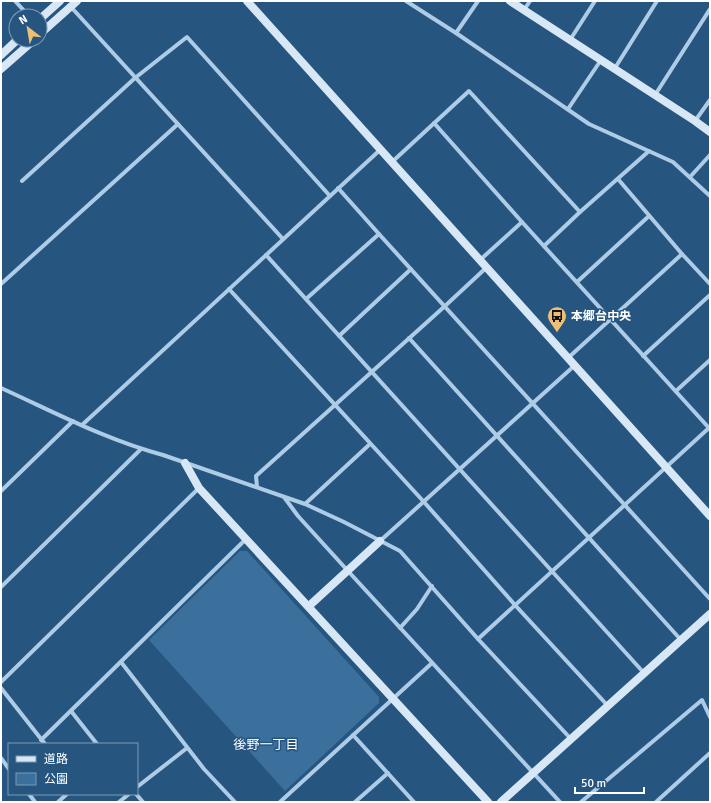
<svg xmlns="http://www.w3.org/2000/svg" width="711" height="803" font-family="Signika,'Noto Sans JP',sans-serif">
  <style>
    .green { fill: #3b709d }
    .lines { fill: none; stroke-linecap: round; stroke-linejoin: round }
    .street { stroke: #aecce6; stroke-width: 4 }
    .secondary { stroke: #d7e7f6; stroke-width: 8 }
    .labels { text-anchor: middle; stroke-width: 3; stroke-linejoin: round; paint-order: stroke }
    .poi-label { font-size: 12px; font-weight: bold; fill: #fff; stroke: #265680; text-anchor: start }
    .neighbourhood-label { font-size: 13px; fill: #fff; stroke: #265680 }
  </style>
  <rect width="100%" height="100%" fill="#265680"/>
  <path class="green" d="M240,551H247L379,697V703L285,791L149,640Z"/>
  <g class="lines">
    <g class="street">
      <path d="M15,1L29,16"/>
      <path d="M406,1L456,33L589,124L673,162L710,196"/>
      <path d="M71,7L283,239"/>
      <path d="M524,10L530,1"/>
      <path d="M456,33L478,1"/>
      <path d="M570,40L595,1"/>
      <path d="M615,68L657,1"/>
      <path d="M655,95L710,9"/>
      <path d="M568,109L601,60"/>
      <path d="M695,121L710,100"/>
      <path d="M434,123L522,222L709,428"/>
      <path d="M392,162L469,91L580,212"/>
      <path d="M690,177L710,155"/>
      <path d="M618,179L682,254L710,284"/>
      <path d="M22,181L135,78L187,37L330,196"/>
      <path d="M338,188L379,234L710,599"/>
      <path d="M544,246L580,212L649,151"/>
      <path d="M266,255L644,673"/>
      <path d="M480,260L522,222"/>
      <path d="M577,282L649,216"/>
      <path d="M1,284L178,124"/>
      <path d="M229,289L424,502L515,605L608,706"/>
      <path d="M306,299L379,234"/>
      <path d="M339,336L411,269"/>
      <path d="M409,338L681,640"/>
      <path d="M643,356L710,295"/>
      <path d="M568,358L682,254"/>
      <path d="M1,388C54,412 106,440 163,455L305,504L344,522L400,551L478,639L571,739"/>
      <path d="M676,391L710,360"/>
      <path d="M82,425L381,149"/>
      <path d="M257,487L256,476L445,306L487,267"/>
      <path d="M1,491L73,421"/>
      <path d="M284,497L298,516L348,571L560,802"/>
      <path d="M305,504L370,444"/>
      <path d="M380,541L574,366"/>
      <path d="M1,587L141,449"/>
      <path d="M400,628L417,609L432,586"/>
      <path d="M478,639L710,427"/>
      <path d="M121,662L204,769L235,802"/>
      <path d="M1,682L199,488"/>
      <path d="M1,688L45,744"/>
      <path d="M71,711L97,744"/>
      <path d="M353,735L414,802"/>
      <path d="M41,740L246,539"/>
      <path d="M1,758L9,769"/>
      <path d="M137,787L187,748"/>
      <path d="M29,794L35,802"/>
      <path d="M136,794L143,802"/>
      <path d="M58,802L67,794"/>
      <path d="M119,802L129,794"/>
      <path d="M280,802L432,663"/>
      <path d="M355,802L388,773"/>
      <path d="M581,802L702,700L710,717"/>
      <path d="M656,802L710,753"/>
    </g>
    <g class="secondary">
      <path d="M247,1L710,516"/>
      <path d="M510,1L695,121L710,132"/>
      <path d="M40,19L60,1"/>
      <path d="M40,34L77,1"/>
      <path d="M1,55L17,40"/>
      <path d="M1,69L34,40"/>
      <path d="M185,463L199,488L488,802"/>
      <path d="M309,606L380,541"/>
      <path d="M501,802L710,614"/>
    </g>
  </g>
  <defs>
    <symbol id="bus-pin" viewBox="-11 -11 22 30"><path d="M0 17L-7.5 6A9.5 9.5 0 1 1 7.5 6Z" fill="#eebf73" stroke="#265680"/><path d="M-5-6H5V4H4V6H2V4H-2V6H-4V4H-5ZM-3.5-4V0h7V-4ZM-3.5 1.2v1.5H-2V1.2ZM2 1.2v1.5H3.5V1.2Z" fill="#111"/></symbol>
  </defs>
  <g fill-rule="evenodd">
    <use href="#bus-pin" x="546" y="305" width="22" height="30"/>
  </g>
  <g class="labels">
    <g class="poi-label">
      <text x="571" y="320">本郷台中央</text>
    </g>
    <g class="neighbourhood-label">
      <text x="266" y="749">後野一丁目</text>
    </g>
  </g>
  <rect width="711" height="803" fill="none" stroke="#ffffff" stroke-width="4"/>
  <rect x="8" y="743" width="130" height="52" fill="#265680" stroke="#7d9ab3"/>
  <rect x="16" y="756" width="20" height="6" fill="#d7e7f6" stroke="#7d9ab3"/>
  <text x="44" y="763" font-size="12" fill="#ffffff">道路</text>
  <rect x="16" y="773" width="20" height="12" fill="#3b709d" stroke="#7d9ab3"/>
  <text x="44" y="783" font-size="12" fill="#ffffff">公園</text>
  <g transform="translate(28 28) rotate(329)"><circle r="19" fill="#265680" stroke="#7d9ab3"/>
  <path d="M0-3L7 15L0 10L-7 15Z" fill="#eebf73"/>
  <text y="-6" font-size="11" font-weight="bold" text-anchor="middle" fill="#ffffff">N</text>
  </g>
  <path d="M575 787v6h69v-6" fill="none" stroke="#ffffff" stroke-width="2"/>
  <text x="581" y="787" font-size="12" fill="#ffffff" stroke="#265680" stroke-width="3" paint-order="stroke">50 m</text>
</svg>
